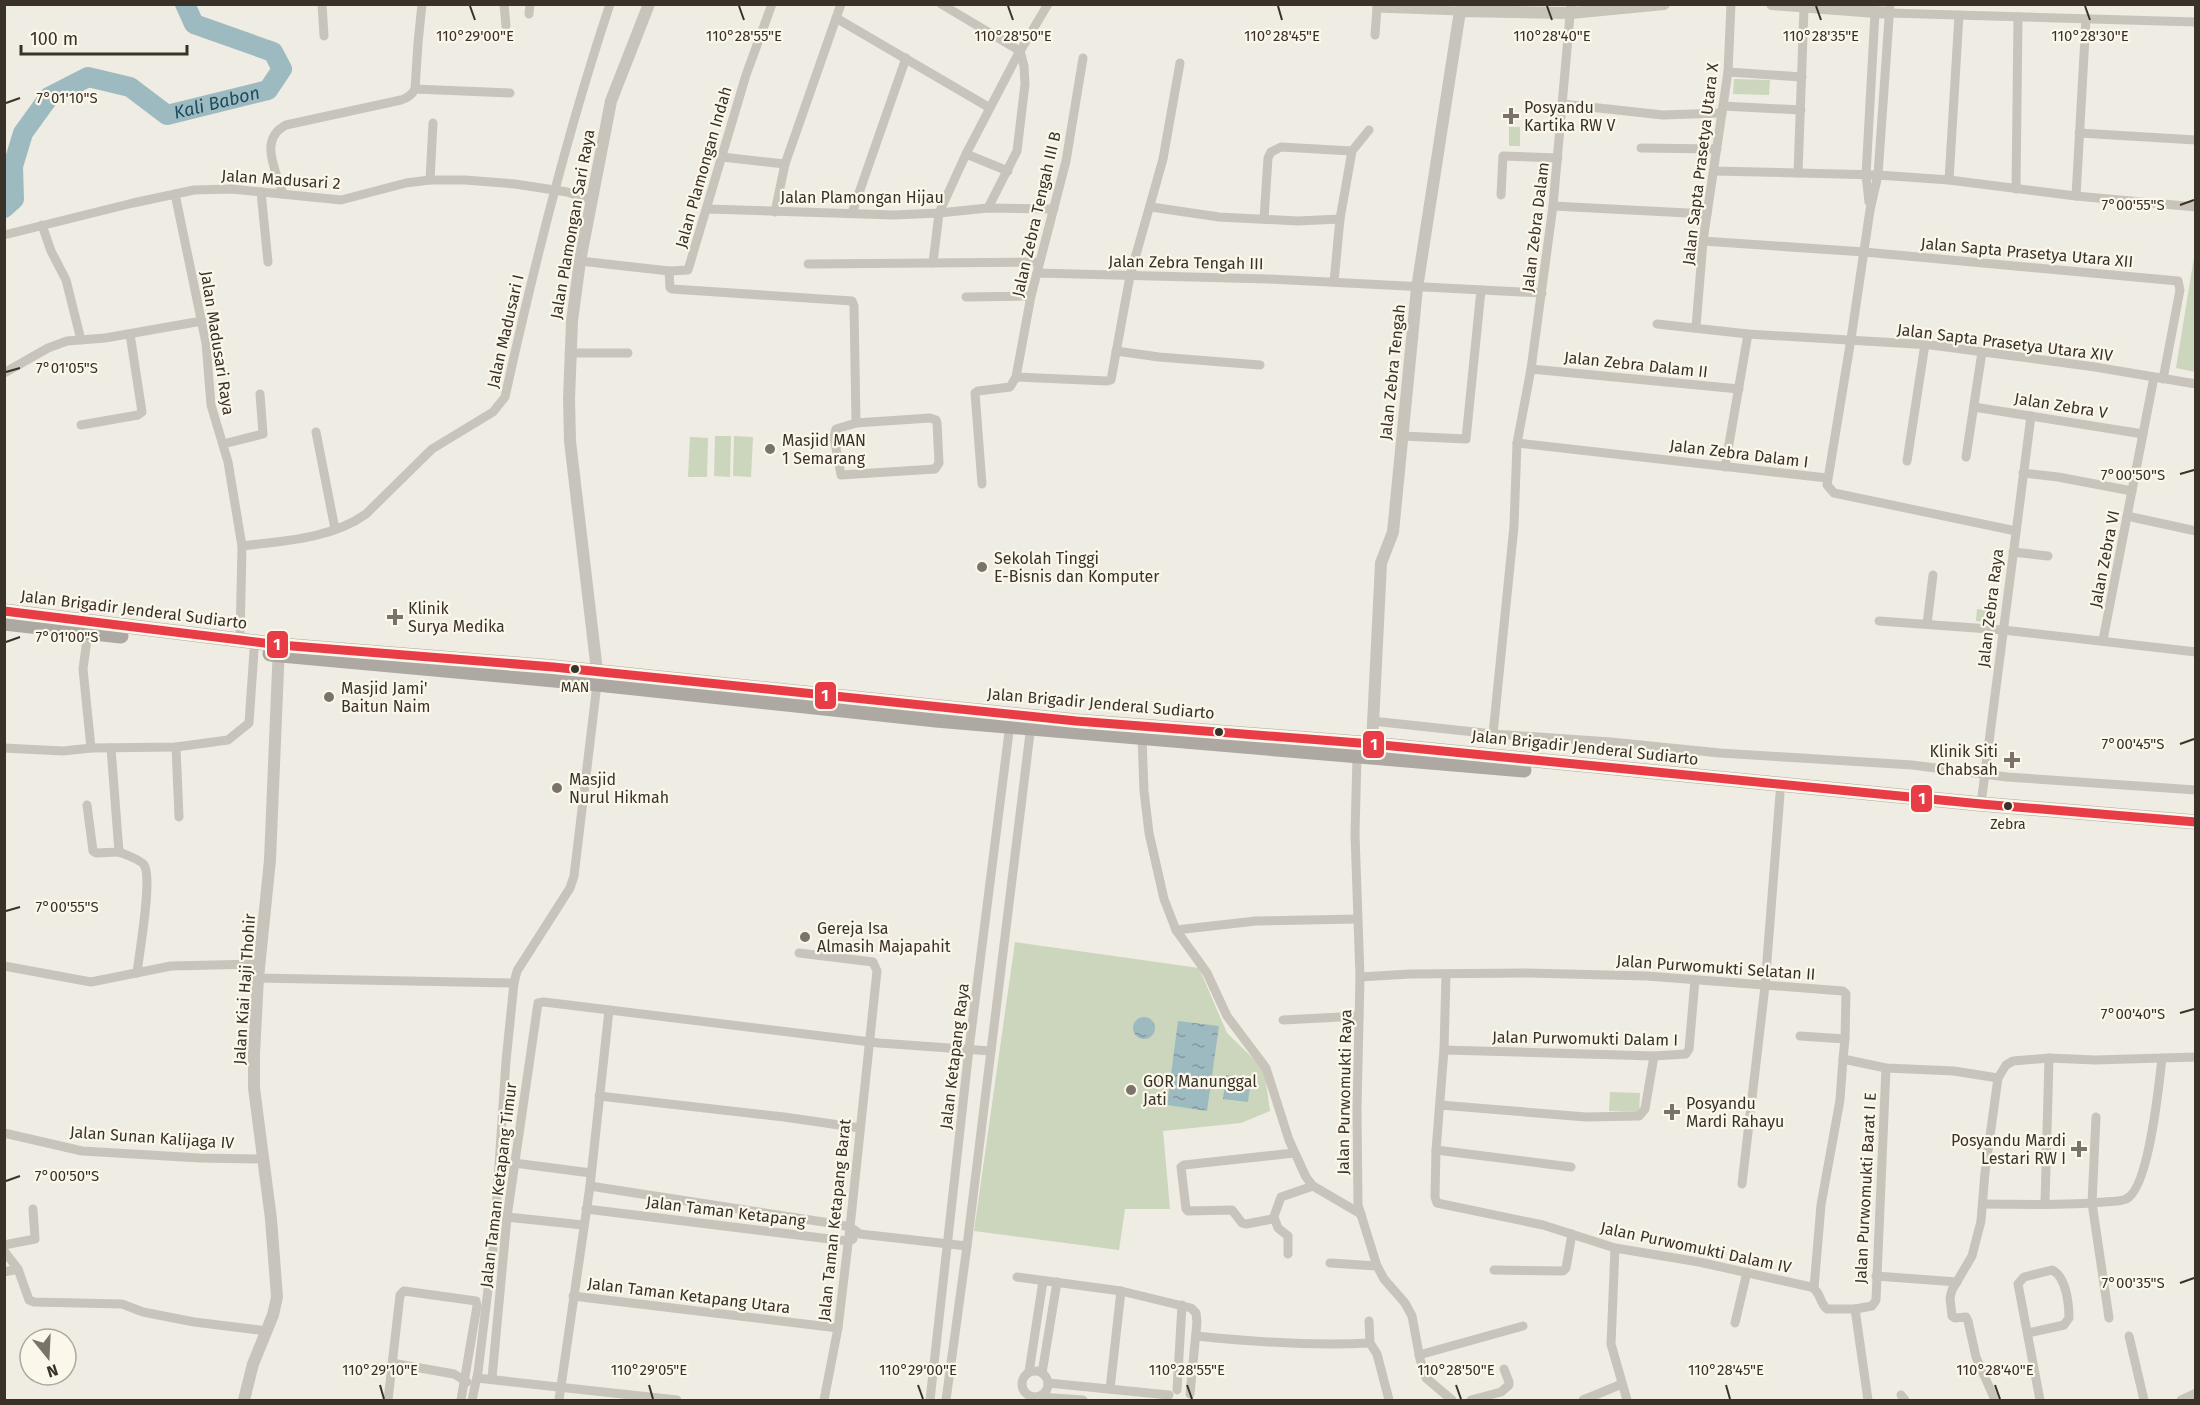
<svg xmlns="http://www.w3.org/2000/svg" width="2200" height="1405" font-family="'Fira Sans',sans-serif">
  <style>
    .pitch { fill: #cbd6bc }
    .water { fill: url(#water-ripples) }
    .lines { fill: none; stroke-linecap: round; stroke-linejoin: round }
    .river { stroke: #9ebac1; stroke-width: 20 }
    .minor { stroke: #c8c4bc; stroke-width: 9 }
    .tertiary { stroke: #c8c4bc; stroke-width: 12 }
    .primary { stroke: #ada8a1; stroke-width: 15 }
    .bus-1-casing { stroke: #fbf7eb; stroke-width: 14 }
    .bus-1 { stroke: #e83d46; stroke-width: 9 }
    .ticks { fill: none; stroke: #3a3229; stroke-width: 2 }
    .poi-dot { fill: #79736a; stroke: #fbf7eb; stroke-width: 2 }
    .bus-dot { fill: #3a3229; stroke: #fbf7eb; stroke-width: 2 }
    .labels { text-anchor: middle; stroke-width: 4.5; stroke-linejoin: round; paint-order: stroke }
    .bus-label { font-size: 14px; fill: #3a3229; stroke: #fbf7eb }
    .poi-label { font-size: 16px; fill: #3a3229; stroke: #fbf7eb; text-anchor: start }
    .street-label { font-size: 16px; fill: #3a3229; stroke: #fbf7eb }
    .water-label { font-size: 18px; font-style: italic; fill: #1c4b5e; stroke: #fbf7eb }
    .ticks-label { font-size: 15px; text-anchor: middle; fill: #3a3229; stroke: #fbf7eb; stroke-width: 4.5; stroke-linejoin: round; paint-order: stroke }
    .line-badge { stroke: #fbf7eb; stroke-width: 2 }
    .badge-label { font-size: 16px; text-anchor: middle; font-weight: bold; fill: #fff }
  </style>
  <defs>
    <pattern id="water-ripples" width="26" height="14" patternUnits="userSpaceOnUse" patternTransform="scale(1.5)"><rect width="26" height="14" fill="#9ebac1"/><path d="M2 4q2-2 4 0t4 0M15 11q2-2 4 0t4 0" fill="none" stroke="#82989d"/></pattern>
  </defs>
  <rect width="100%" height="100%" fill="#efece3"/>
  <g class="pitch">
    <path d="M1734,79L1770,80L1769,95L1733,94Z"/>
    <rect x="1509" y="127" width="11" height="19"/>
    <path d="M2195,251V372L2176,368Z"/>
    <path d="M715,436H731L730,477L714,476Z"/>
    <path d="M734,436L753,437L751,477L733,476Z"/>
    <path d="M690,437L708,438L707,477H688Z"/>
    <path d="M1977,609L1997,611L1996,623L1976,621Z"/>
    <path d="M1015,942L1199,968L1227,1033L1264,1069L1270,1111L1241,1123L1163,1131L1170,1209H1125L1119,1250L974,1231Z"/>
    <path d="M1610,1092L1640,1093L1639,1112L1609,1111Z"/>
  </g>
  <g class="water">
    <circle cx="1144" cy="1028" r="11"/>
    <path d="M1178,1021L1219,1026L1207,1111L1167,1105Z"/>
    <path d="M1226,1075L1251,1078L1248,1102L1223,1099Z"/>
  </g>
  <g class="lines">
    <path class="river" id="s1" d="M4,208L14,199L13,166L23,133L49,97L88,77L130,87L167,115L268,90L282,69L273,52L194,24L185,4"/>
    <g class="minor">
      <path d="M322,4L324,36"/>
      <path d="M504,4L506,26"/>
      <path d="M941,4L1020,51L1024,66L1025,84L1017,151L988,208"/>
      <path d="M1377,4V8L1460,11L1461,4"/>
      <path d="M1890,4L1878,175L1870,210L1851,339L1827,485L1834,493L2016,531"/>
      <path d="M1889,13L2196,22"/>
      <path d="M529,14L530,4"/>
      <path d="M836,18L990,108"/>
      <path d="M1375,35L1377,8"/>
      <path d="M1728,72L1802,77"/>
      <path d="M415,89L510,93"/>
      <path d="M1562,104L1663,115L1722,113"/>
      <path d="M1723,106L1801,110"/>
      <path d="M2079,133L2196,140"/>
      <path d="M1641,148L1717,149"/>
      <path d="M966,154L1008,171"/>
      <path d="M722,157L785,164"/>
      <path d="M1714,171L1878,175L1949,180L2076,196L2196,207"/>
      <path d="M1798,173L1804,8"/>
      <path d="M430,180L433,123"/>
      <path d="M1949,180L1959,15"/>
      <path d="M2016,189L2018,17"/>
      <path d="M261,192L268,262"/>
      <path d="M175,194L206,343L211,405L228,462L242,546L240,639"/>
      <path d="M283,194C276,171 258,139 286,125L401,100C408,98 412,95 415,89L418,43L422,4"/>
      <path d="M1501,195L1503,156L1558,158"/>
      <path d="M2076,196L2086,19"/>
      <path d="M1869,202L1866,175L1875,13"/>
      <path d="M1553,206L1707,214"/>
      <path d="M1151,207L1219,217L1298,221L1340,219"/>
      <path d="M707,209L894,215L939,213L988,208L1054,209"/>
      <path d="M775,212L785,164L841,4"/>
      <path d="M852,213L906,58"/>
      <path d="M1264,219L1268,158L1271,152L1281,147L1352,151"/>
      <path d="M42,225L51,251L66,280L81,340"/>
      <path d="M4,235L133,203L194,190L231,189L341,200L406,183L430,180H465L515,184L567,192L592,200"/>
      <path d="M1703,241L1864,252L2178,281L2180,290L2163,379"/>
      <path d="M580,261L669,271L688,270L746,75L772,4"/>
      <path d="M933,263L939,213L966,154L1016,58L1048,4"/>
      <path d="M808,264L1039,262"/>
      <path d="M669,271L670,288L672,289L852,301L854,306L856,423"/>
      <path d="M1037,273L1268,279L1542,293"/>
      <path d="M1334,282L1340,219L1352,151L1369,130"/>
      <path d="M966,297L1031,296"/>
      <path d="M1657,324L1748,334L1931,345L2095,367L2196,384"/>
      <path d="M1696,327L1703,241L1728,72L1731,4"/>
      <path d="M1116,351L1159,357L1260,365"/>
      <path d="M569,353H628"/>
      <path d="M1531,369L1739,389"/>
      <path d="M4,373L48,348L67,341L105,338L202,321"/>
      <path d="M1016,377L1107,381L1111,380L1130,276L1163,159L1180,63"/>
      <path d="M1974,407L2143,434"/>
      <path d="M930,418L936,420L937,423L939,463L935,469L841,475L834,437L836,429L856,423Z"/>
      <path d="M81,425L138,415L142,412L130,334"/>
      <path d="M316,432L335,529"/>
      <path d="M1403,436L1466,439L1481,290"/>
      <path d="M1517,443L1827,478"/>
      <path d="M223,444L263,434L260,394"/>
      <path d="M1966,457L1982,352"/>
      <path d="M1907,461L1925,344"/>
      <path d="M1725,467L1748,334"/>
      <path d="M2023,473L2058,477L2132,491"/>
      <path d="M982,484L975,393L978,391L1010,387L1016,377L1031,296L1066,161L1083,58"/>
      <path d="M2127,516L2196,531"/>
      <path d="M242,546C283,541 331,539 366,514L432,449L493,412L505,397C534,265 567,133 610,4"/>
      <path d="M2013,552L2048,556"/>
      <path d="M1879,621L2003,630L2196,652"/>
      <path d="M1927,624L1933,575"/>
      <path d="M88,632L83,669L91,748"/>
      <path d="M2103,640L2154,377"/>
      <path d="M1372,721L1493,734L1611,742L1720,753L1912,765L2007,777L2196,790"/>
      <path d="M1493,734L1514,526L1517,443L1531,369L1553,206L1571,4"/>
      <path d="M1142,738L1144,791L1149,833L1164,899L1176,930L1207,973L1227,1016L1266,1068L1289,1140L1306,1177L1313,1186L1361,1214"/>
      <path d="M176,747L179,817"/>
      <path d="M4,748L63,751L91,748L176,747L228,740L249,723L254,651"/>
      <path d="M1357,756L1355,834L1360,977L1357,1109L1358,1205L1377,1266L1384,1279L1405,1303L1412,1316L1420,1359L1426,1378L1452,1400"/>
      <path d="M1981,804L2031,416"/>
      <path d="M87,805L93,851L96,853L119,852L111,748"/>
      <path d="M119,852C126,855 140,859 144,865C153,878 139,954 137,973"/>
      <path d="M1176,930L1256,921L1357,919"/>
      <path d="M799,953L873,962L877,971L850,1227L838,1328L824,1400"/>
      <path d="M4,966L91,982L171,966L259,964"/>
      <path d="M1446,975L1444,1050L1436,1150L1435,1197L1437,1203L1543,1225L1615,1248L1699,1262L1811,1287C1821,1291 1819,1303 1827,1309H1855L1872,1306L1876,1300L1886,1068"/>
      <path d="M1360,977L1410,974L1527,973L1647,976L1843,991L1846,994L1845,1039L1843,1059L1886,1068L1954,1071L1998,1078"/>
      <path d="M258,978L514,983"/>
      <path d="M1283,1020L1359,1016"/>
      <path d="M1800,1036L1845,1039"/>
      <path d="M1444,1050L1654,1056L1686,1054L1689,1049L1695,980"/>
      <path d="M599,1096L784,1117L860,1128"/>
      <path d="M1440,1105L1586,1117L1639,1116L1645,1109L1654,1056"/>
      <path d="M2096,1117L2092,1203L2109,1318"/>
      <path d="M4,1133L82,1151L200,1158L263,1159"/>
      <path d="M1436,1150L1571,1167"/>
      <path d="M1294,1153L1184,1165L1181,1167L1186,1209L1188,1211L1232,1210L1242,1223L1246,1224L1273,1219L1281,1197L1313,1186"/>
      <path d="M514,1163L591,1173"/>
      <path d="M1742,1184L1765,986L1780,794"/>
      <path d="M590,1186L836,1224L850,1227L860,1234L967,1246"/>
      <path d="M2045,1203L2049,1058"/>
      <path d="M1984,1204C2023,1204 2064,1206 2104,1202C2110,1201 2120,1202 2126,1199C2149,1189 2159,1084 2162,1058"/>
      <path d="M586,1209L822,1238L849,1241L853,1239"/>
      <path d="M507,1217L583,1225"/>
      <path d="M1274,1217L1278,1228L1288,1236V1254"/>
      <path d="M4,1245L35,1239L33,1209"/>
      <path d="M1615,1248L1611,1344L1627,1400"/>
      <path d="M4,1251L18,1269L29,1300L34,1302L122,1304L143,1312L194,1322L267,1331"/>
      <path d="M1330,1263L1377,1266"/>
      <path d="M1494,1270L1563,1271L1566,1268L1572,1234"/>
      <path d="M4,1272L18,1269"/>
      <path d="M1876,1276L1957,1282"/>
      <path d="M1017,1277L1121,1291L1191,1308L1196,1313L1197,1322L1190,1394"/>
      <path d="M1814,1288L1821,1205L1840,1100L1843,1059"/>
      <path d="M573,1296L838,1328"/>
      <path d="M1855,1309L1868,1400"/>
      <path d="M1369,1321L1370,1343L1377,1354L1389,1400"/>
      <path d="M1735,1323L1747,1272"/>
      <path d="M2028,1333L2064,1325L2069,1318C2069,1304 2066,1276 2052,1270L2024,1277L2018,1284L2040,1400"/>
      <path d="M1196,1336C1254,1342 1311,1346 1370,1343"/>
      <path d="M2129,1336L2144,1400"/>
      <path d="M1419,1355L1523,1326"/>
      <path d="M392,1363L454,1374L467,1382"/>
      <circle cx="1035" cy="1384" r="13"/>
      <path d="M1029,1372L1043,1281"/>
      <path d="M1042,1373L1057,1282"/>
      <path d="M477,1378L677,1400"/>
      <path d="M492,1378L507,1217L538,1003L544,1002L879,1043L991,1051"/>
      <path d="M1048,1383L1169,1395"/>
      <path d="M1110,1389L1121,1291"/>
      <path d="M1177,1390L1182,1305"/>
      <path d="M1901,1395L1905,1400"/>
      <path d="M1039,1397L1083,1400"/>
      <path d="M388,1400L400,1295L404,1291L476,1301L477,1306L461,1400"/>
      <path d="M472,1400L478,1372L494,1240L506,1061L514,983L517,971L570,888L574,876L597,684"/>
      <path d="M559,1400L590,1186L609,1010"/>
      <path d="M930,1400L969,1049L1010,724"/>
      <path d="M946,1400L967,1246L1031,725"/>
      <path d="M1471,1400L1501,1392L1509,1385V1382L1504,1369"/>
      <path d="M1583,1400L1622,1384"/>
      <path d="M1995,1400L1976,1357L1968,1321L1966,1317L1955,1318L1952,1316L1950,1298L1952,1290L1972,1256L1981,1221L1985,1172L1998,1078L2006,1065L2013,1061L2049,1058L2095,1060L2196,1057"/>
      <path d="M2181,1400L2196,1393"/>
    </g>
    <g class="tertiary">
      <path d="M1772,4L1889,13"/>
      <path d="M597,671L570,441L569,399L572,321L580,261L611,101L649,4"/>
      <path d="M1372,744L1381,563L1393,532L1417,288L1460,11L1571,13L1664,4"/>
      <path d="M244,1400L253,1364L273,1315L277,1297L271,1219L254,1088V1054L258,978L270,860L279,646"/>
    </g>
    <g class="primary">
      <path d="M4,611L280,645L553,667L1076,721L1372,744L1981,804L2196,822"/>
      <path d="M4,623L121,636"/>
      <path d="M270,654L597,684L936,720L1524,770"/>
    </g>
    <defs>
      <path id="bus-1" d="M4,611L280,645L553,667L1076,721L1372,744L1981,804L2196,822"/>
    </defs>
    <use href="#bus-1" class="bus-1-casing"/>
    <use href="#bus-1" class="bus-1"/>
  </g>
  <path class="ticks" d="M470,6L475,20M739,6L744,20M1008,6L1013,20M1278,6L1282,20M1547,6L1552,20M1816,6L1821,20M2085,6L2090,20M6,103L20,98M2180,205L2194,200M6,372L20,368M2180,474L2194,470M6,642L20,637M2180,744L2194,739M6,911L20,907M2180,1013L2194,1009M6,1181L20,1176M2180,1283L2194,1278M380,1385L384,1399M649,1385L653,1399M918,1385L923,1399M1187,1385L1192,1399M1456,1385L1461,1399M1726,1385L1730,1399M1995,1385L2000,1399"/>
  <g class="poi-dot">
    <path d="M1508 107h6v6h6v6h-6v6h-6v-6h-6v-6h6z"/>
    <circle cx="770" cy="449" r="6"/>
    <circle cx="982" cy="567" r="6"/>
    <path d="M392 608h6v6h6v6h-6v6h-6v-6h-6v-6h6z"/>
    <circle cx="329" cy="697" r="6"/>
    <path d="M2009 751h6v6h6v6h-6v6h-6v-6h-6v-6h6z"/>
    <circle cx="557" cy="788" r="6"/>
    <circle cx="805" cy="937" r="6"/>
    <circle cx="1131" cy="1090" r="6"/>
    <path d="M1669 1103h6v6h6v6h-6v6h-6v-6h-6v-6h6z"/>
    <path d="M2076 1140h6v6h6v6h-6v6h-6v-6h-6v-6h6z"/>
  </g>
  <g class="bus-dot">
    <circle cx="575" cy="669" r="5"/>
    <circle cx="1219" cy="732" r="5"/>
    <circle cx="2008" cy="806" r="5"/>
  </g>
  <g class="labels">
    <g class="bus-label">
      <text x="575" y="692">MAN</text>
      <text x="2008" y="829">Zebra</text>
    </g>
    <g class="poi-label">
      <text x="1524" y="113">Posyandu<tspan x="1524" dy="18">Kartika RW V</tspan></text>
      <text x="782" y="446">Masjid MAN<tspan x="782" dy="18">1 Semarang</tspan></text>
      <text x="994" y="564">Sekolah Tinggi<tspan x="994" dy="18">E-Bisnis dan Komputer</tspan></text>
      <text x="408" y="614">Klinik<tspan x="408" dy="18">Surya Medika</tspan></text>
      <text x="341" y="694">Masjid Jami'<tspan x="341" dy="18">Baitun Naim</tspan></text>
      <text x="1998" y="757" text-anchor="end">Klinik Siti<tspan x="1998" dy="18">Chabsah</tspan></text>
      <text x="569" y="785">Masjid<tspan x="569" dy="18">Nurul Hikmah</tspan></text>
      <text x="817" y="934">Gereja Isa<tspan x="817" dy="18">Almasih Majapahit</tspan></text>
      <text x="1143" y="1087">GOR Manunggal<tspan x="1143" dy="18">Jati</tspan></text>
      <text x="1686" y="1109">Posyandu<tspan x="1686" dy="18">Mardi Rahayu</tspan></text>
      <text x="2066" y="1146" text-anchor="end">Posyandu Mardi<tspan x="2066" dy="18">Lestari RW I</tspan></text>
    </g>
    <g class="street-label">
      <text transform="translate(1700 164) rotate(-83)" y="6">Jalan Sapta Prasetya Utara X</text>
      <text transform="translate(703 167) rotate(-74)" y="6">Jalan Plamongan Indah</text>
      <text transform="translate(281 179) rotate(4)" y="6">Jalan Madusari 2</text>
      <text x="862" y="203">Jalan Plamongan Hijau</text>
      <text transform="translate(1036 214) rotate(-77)" y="6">Jalan Zebra Tengah III B</text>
      <text transform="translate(572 224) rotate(-80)" y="6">Jalan Plamongan Sari Raya</text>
      <text transform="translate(1535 227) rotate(-83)" y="6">Jalan Zebra Dalam</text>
      <text transform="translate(2027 252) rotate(5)" y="6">Jalan Sapta Prasetya Utara XII</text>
      <text transform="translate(1186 262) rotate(1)" y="6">Jalan Zebra Tengah III</text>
      <text transform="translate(505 331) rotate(-77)" y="6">Jalan Madusari I</text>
      <text transform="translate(2005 342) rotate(7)" y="6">Jalan Sapta Prasetya Utara XIV</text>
      <text transform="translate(218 343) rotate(81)" y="6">Jalan Madusari Raya</text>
      <text transform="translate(1636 364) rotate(6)" y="6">Jalan Zebra Dalam II</text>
      <text transform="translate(1392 372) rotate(-84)" y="6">Jalan Zebra Tengah</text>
      <text transform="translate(2061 405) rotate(9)" y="6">Jalan Zebra V</text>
      <text transform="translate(1739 453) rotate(7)" y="6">Jalan Zebra Dalam I</text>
      <text transform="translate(2104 559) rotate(-79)" y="6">Jalan Zebra VI</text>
      <text transform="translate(1990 608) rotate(-83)" y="6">Jalan Zebra Raya</text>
      <text transform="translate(134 609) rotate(7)" y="6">Jalan Brigadir Jenderal Sudiarto</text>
      <text transform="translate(1101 703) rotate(5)" y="6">Jalan Brigadir Jenderal Sudiarto</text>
      <text transform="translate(1585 747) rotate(6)" y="6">Jalan Brigadir Jenderal Sudiarto</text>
      <text transform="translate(1716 967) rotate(4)" y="6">Jalan Purwomukti Selatan II</text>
      <text transform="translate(244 989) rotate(-86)" y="6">Jalan Kiai Haji Thohir</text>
      <text transform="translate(1585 1038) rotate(1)" y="6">Jalan Purwomukti Dalam I</text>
      <text transform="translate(954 1056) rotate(-83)" y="6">Jalan Ketapang Raya</text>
      <text transform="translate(1344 1092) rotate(-89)" y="6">Jalan Purwomukti Raya</text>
      <text transform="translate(152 1137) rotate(4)" y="6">Jalan Sunan Kalijaga IV</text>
      <text transform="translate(498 1185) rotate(-83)" y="6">Jalan Taman Ketapang Timur</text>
      <text transform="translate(1865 1188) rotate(-87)" y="6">Jalan Purwomukti Barat I E</text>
      <text transform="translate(726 1211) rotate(7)" y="6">Jalan Taman Ketapang</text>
      <text transform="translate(834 1220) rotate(-84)" y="6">Jalan Taman Ketapang Barat</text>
      <text transform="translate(1696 1247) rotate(12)" y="6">Jalan Purwomukti Dalam IV</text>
      <text transform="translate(689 1295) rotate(7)" y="6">Jalan Taman Ketapang Utara</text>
    </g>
    <g class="water-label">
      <text dy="6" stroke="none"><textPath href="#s1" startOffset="310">Kali Babon</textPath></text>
    </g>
  </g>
  <g class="ticks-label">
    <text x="475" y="41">110°29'00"E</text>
    <text x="744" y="41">110°28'55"E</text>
    <text x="1013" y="41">110°28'50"E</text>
    <text x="1282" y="41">110°28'45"E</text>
    <text x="1552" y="41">110°28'40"E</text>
    <text x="1821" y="41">110°28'35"E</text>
    <text x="2090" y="41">110°28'30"E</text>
    <text x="67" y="103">7°01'10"S</text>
    <text x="2133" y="210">7°00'55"S</text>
    <text x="67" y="373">7°01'05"S</text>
    <text x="2133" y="480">7°00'50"S</text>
    <text x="67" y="642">7°01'00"S</text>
    <text x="2133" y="749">7°00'45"S</text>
    <text x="67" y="912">7°00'55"S</text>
    <text x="2133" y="1019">7°00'40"S</text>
    <text x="67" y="1181">7°00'50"S</text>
    <text x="2133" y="1288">7°00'35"S</text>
    <text x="380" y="1375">110°29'10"E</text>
    <text x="649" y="1375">110°29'05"E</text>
    <text x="918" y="1375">110°29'00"E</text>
    <text x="1187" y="1375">110°28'55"E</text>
    <text x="1456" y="1375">110°28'50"E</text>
    <text x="1726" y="1375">110°28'45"E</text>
    <text x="1995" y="1375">110°28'40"E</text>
  </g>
  <g class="line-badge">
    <rect x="266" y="630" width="23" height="29" rx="6" fill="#e83d46"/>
    <rect x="814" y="681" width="23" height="29" rx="6" fill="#e83d46"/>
    <rect x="1362" y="730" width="23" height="29" rx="6" fill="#e83d46"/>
    <rect x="1910" y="784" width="23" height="29" rx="6" fill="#e83d46"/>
  </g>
  <g class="badge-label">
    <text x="277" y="650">1</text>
    <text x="825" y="701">1</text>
    <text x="1374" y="750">1</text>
    <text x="1922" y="804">1</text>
  </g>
  <rect width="2200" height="1405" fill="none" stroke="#3a3229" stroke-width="12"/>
  <g transform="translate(48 1357) rotate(162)"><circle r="28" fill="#fbf7eb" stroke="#aea89d" stroke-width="1.5"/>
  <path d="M0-4.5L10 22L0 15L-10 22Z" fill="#79736a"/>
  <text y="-9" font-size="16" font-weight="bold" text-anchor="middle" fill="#3a3229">N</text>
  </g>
  <path d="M21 45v9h166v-9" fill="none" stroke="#3a3229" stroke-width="3"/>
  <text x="30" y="45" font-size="18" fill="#3a3229" stroke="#fbf7eb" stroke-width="4.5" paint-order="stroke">100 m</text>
</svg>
